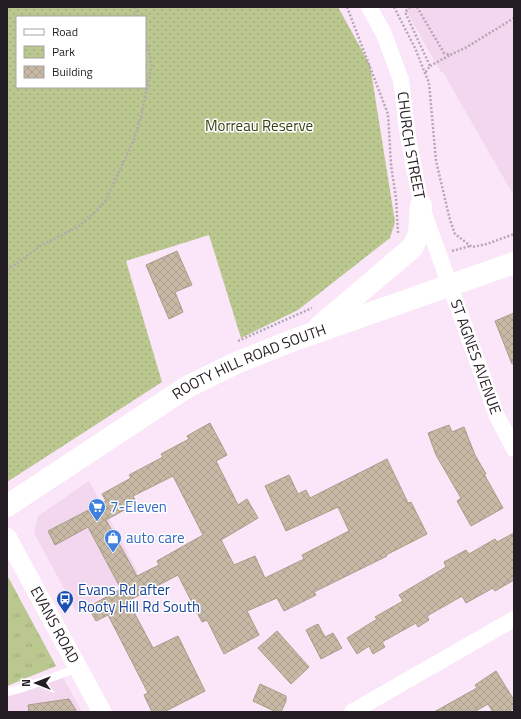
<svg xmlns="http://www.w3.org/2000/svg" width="521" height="719" font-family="'Titillium Web',sans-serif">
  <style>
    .built { fill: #f2d7ee }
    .grass { fill: url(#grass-tufts) }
    .park { fill: url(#park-dots); fill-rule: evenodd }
    .building { fill: url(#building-cross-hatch); stroke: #a99b87; fill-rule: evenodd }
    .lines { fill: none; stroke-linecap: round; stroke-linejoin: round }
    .path { stroke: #b6a6b4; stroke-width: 2.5; stroke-dasharray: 2 2; stroke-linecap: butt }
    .service { stroke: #fff; stroke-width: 8 }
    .minor { stroke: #fff; stroke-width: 16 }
    .tertiary { stroke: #fff; stroke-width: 19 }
    .secondary { stroke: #fff; stroke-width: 22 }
    .labels { text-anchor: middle; stroke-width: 3; stroke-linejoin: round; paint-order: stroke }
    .park-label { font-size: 15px; fill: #394115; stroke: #fff }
    .street-label { font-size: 15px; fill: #241d23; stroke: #fff }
    .shop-label { font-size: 15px; fill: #366cbe; stroke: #fff; text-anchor: start }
    .transit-label { font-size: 15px; fill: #164399; stroke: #fff; text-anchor: start }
  </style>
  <defs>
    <pattern id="grass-tufts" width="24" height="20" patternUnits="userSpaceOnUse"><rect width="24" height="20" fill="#bac78e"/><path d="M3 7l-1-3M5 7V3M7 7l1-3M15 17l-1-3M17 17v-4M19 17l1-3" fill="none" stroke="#a0aa7a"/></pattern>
    <pattern id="park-dots" width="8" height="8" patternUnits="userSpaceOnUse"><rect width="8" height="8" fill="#bac78e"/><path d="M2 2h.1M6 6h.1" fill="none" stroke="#a0aa7a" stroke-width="1.8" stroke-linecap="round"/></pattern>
    <pattern id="building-cross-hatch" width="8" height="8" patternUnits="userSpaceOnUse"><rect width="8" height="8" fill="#c7b9a5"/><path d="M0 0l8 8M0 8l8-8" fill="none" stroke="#ab9f8e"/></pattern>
  </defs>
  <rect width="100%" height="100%" fill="#fae6f8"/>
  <g class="built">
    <path d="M404,7H514V196L443,72H441Z"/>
    <path d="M89,481L138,572L77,612L34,533L38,516Z"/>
    <path d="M61,674L82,712H7V692Z"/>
  </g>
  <path class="grass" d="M7,575L56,666L7,686Z"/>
  <path class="park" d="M7,7H338L370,65L395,222L390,238L298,310L241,338L209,235L126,261L162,382L7,482ZM17,17H145V87H17Z"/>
  <g class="building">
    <path d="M177,251L192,285L175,292L183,312L169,319L146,265Z"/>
    <path d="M514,313V363L512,364L495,321Z"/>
    <path d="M210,423L227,455L216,461L238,505L247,499L258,518L221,540L234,565L255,556L265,578L304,559L302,555L349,531L338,507L286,531L265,486L289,475L298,494L306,490L310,498L387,459L408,503L411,502L427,534L386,555L387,556L314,592L316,595L284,611L277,598L247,611L259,635L224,654L207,620L202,622L178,575L128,601L153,648L178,636L205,691L164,712H152L144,695L148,693L108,615L96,621L88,607L121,589L88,527L55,545L48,531L106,501L102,494L131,478L129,475L163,457L161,454L189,439L187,436ZM173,476L203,535L157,561L159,565L137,576L106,520L137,503L133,496Z"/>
    <path d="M449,425L452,432L464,427L475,455L486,474H484L503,508L471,526L457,501L461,498L436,455L428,433Z"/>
    <path d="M514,533V580L495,591L493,588L466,603L462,596L427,616L429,620L418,627L416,623L382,642L385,647L373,654L369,646L357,654L347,638L377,619L375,617L403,601L399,595L446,567L444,562L466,550L469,554L495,539L497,542Z"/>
    <path d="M318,624L325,637L333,633L342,648L321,659L306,630Z"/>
    <path d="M277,631L309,667L291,684L258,648Z"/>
    <path d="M496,671L514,700V708L508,712H493L488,704L474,712H434L477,688L475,685Z"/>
    <path d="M260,684L286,696V701L281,712H276L253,701Z"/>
    <path d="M69,699L77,712H29L28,705Z"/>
  </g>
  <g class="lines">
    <g class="path">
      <path d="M135,7L138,17"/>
      <path d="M347,7L388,114L391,165L396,198L398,233"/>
      <path d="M394,7L415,48L429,83L436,161L450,220L455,234L472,247L487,244L514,234"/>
      <path d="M410,7L405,12L430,66L425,73"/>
      <path d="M417,7L444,53L450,55L467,47L514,18"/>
      <path d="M430,66L450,55"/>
      <path d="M452,251L470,246"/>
      <path d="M7,270L42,245L79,226L96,211L106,200L135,137L142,112L152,64L145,37"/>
      <path d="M238,341L312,308"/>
    </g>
    <path class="service" d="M7,692L23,688L78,668"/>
    <g class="minor">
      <path id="s1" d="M369,7L384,34L401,80L408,137L421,205L497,416L514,449"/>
      <path d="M352,712L514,619"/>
    </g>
    <path class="tertiary" id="s2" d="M7,537L102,712"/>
    <g class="secondary">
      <path d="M320,326L413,247L419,233L421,205"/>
      <path id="s3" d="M7,506L187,387L236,363L291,341L514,263"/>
    </g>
  </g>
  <defs>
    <symbol id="supermarket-pin" viewBox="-11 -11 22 30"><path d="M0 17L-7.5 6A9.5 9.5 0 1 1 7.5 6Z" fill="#3f7fe0" stroke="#fff"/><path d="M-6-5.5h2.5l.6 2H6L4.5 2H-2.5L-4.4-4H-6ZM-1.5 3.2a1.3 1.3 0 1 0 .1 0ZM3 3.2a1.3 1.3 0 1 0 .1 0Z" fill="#fff"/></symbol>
    <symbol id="shop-pin" viewBox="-11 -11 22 30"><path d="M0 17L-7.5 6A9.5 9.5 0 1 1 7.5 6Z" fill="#3f7fe0" stroke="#fff"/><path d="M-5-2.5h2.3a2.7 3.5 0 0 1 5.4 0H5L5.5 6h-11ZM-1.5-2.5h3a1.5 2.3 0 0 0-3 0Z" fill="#fff"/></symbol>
    <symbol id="bus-pin" viewBox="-11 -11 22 30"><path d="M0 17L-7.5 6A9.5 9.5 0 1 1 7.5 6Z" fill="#1a4fb4" stroke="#fff"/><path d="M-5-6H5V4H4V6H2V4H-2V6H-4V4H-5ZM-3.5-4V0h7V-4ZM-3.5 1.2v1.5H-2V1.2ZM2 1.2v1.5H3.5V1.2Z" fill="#fff"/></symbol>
  </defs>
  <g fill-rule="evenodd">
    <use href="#supermarket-pin" x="87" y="497" width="20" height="27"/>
    <use href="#shop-pin" x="103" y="528" width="20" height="27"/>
    <use href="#bus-pin" x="55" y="589" width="20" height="27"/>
  </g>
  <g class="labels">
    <g class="park-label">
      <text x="259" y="131">Morreau Reserve</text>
    </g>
    <g class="street-label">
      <text dy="5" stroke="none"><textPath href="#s1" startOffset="146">CHURCH STREET</textPath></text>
      <text dy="5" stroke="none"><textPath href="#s1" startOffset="368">ST AGNES AVENUE</textPath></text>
      <text dy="5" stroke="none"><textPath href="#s3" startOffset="283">ROOTY HILL ROAD SOUTH</textPath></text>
      <text dy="5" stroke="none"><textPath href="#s2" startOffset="100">EVANS ROAD</textPath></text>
    </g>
    <g class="shop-label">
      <text x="110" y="512">7-Eleven</text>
      <text x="126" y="543">auto care</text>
    </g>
    <g class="transit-label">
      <text x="78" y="595">Evans Rd after<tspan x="78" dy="17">Rooty Hill Rd South</tspan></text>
    </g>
  </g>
  <rect width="521" height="719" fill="none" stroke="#241d23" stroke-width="16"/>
  <rect x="16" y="16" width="130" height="72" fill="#ffffff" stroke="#a7a5a7"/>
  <rect x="24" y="29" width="20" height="6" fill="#ffffff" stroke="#a7a5a7"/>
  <text x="52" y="36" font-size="12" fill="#241d23">Road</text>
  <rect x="24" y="46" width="20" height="12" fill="url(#park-dots)" stroke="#a7a5a7"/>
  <text x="52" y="56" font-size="12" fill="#241d23">Park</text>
  <rect x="24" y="66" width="20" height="12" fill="url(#building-cross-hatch)" stroke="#a7a5a7"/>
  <text x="52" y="76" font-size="12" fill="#241d23">Building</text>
  <g transform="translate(36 683) rotate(270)" stroke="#ffffff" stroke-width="3" paint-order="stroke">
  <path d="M0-3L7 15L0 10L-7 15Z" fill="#241d23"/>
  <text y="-6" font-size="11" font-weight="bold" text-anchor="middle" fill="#241d23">N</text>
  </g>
</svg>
